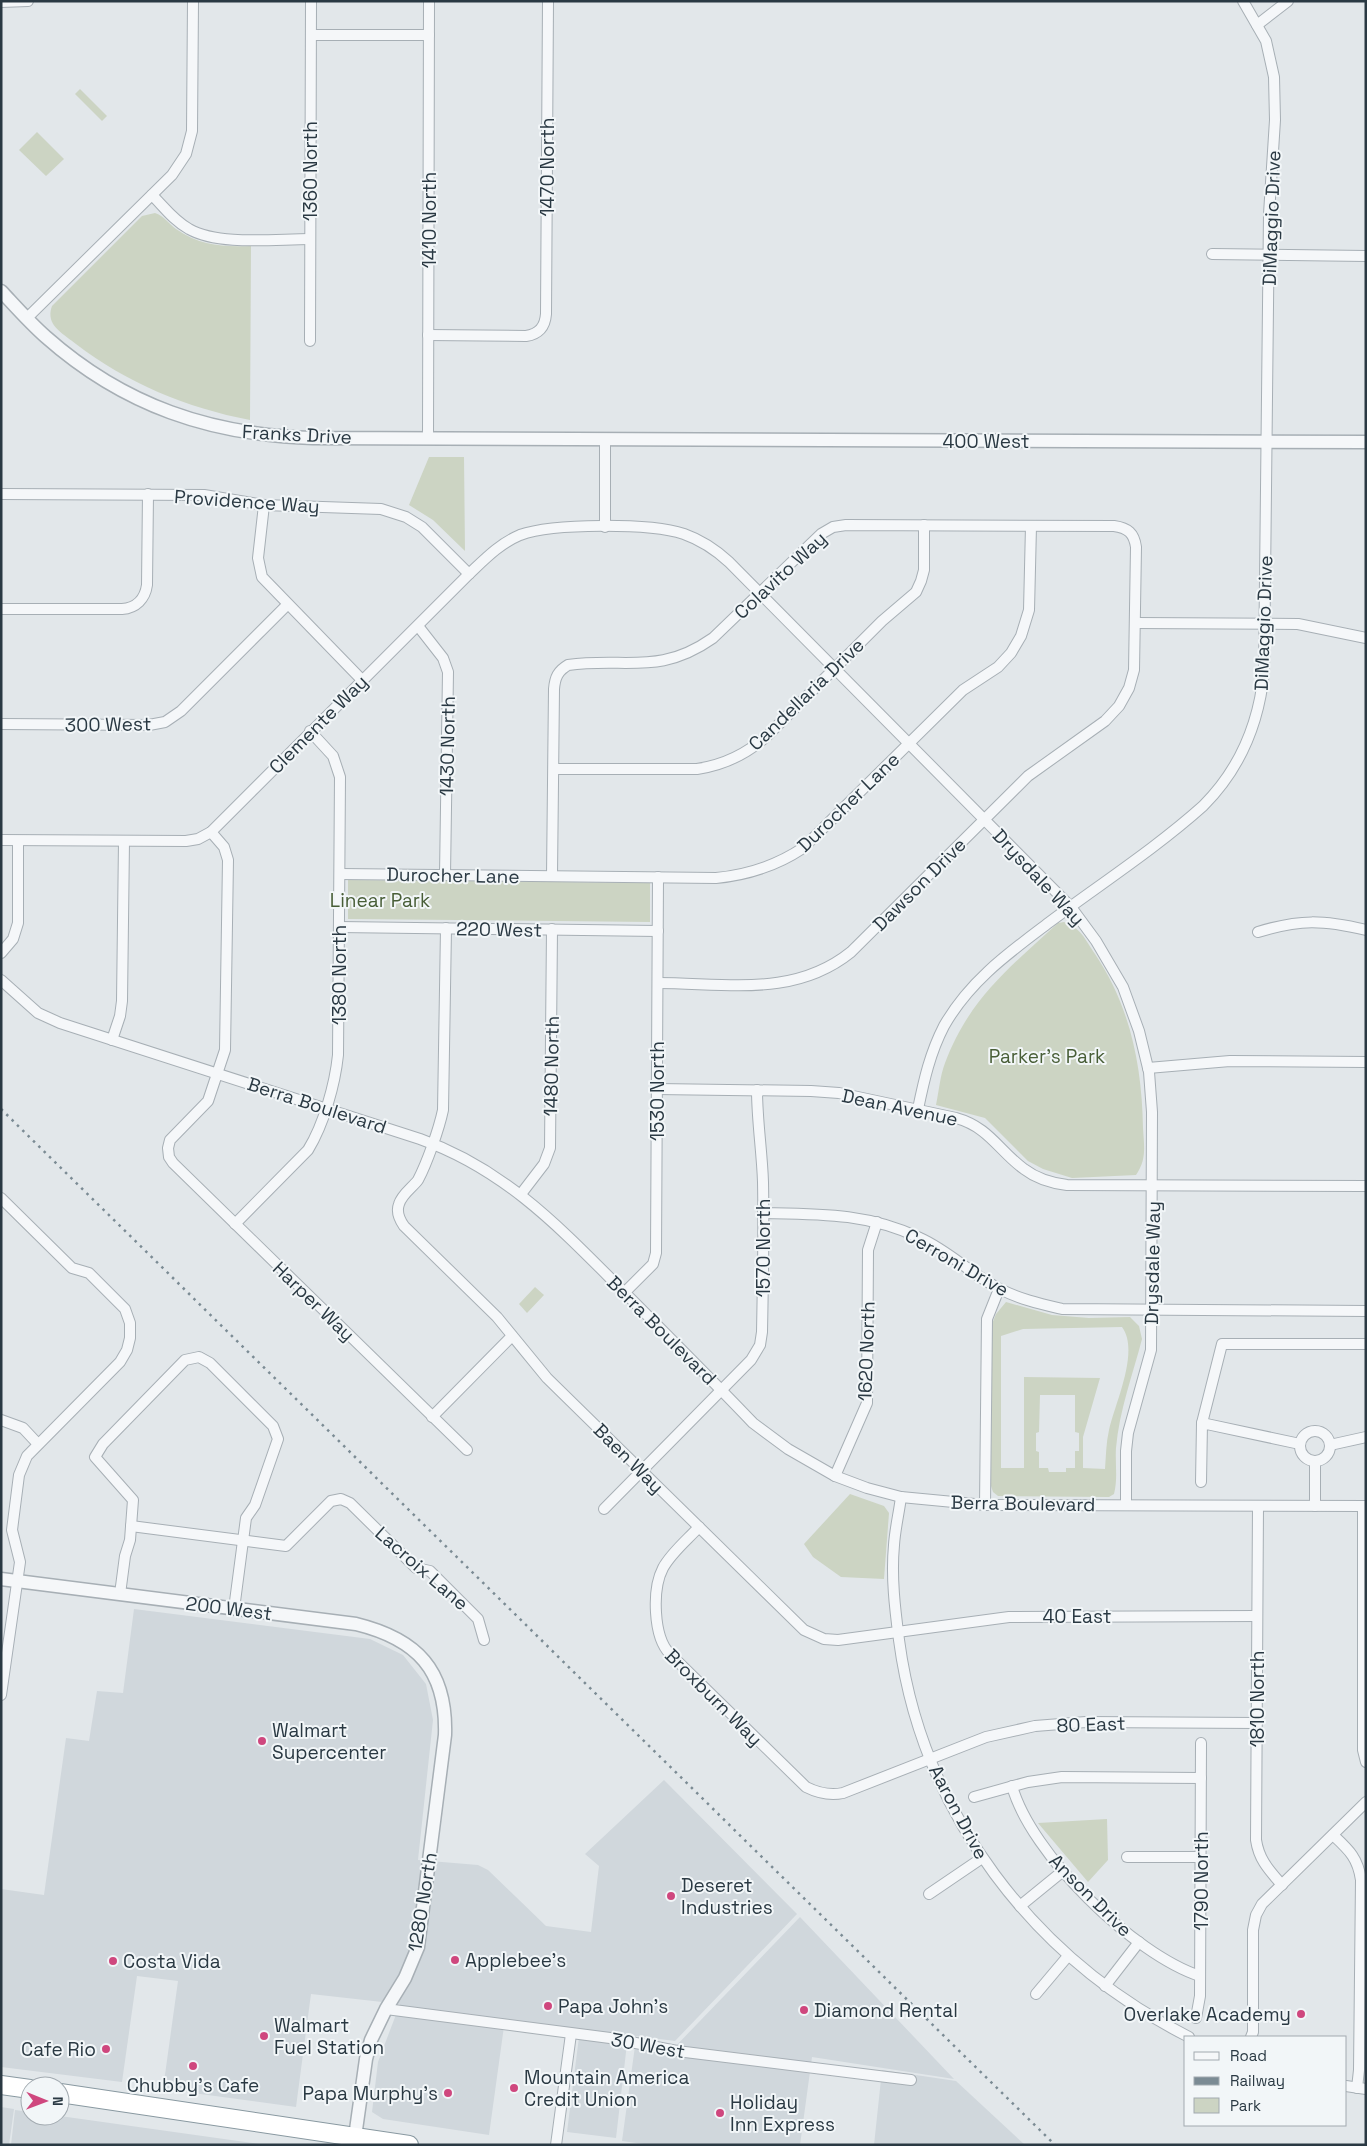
<svg xmlns="http://www.w3.org/2000/svg" width="1367" height="2146" font-family="'Space Grotesk',sans-serif">
  <style>
    .built { fill: #d0d7dc }
    .green { fill: #ccd4c3; fill-rule: evenodd }
    .lines { fill: none; stroke-linecap: round; stroke-linejoin: round }
    .minor-casing { stroke: #a7afb5; stroke-width: 12 }
    .tertiary-casing { stroke: #a7afb5; stroke-width: 15 }
    .trunk-casing { stroke: #8999a1; stroke-width: 20 }
    .minor { stroke: #f5f7f9; stroke-width: 10 }
    .tertiary { stroke: #f5f7f9; stroke-width: 12 }
    .trunk { stroke: #fff; stroke-width: 18 }
    .rail { stroke: #7b8b94; stroke-width: 2.5; stroke-dasharray: 2.5 5; stroke-linecap: butt }
    .poi-dot { fill: #cf477e; stroke: #f2f6f8; stroke-width: 2 }
    .labels { text-anchor: middle; stroke-width: 4; stroke-linejoin: round; paint-order: stroke }
    .street-label { font-size: 19px; fill: #2a3943; stroke: #f2f6f8 }
    .park-label { font-size: 19px; fill: #485e37; stroke: #f2f6f8 }
    .poi-label { font-size: 19px; fill: #2a3943; stroke: #f2f6f8; text-anchor: start }
  </style>
  <rect width="100%" height="100%" fill="#e2e7ea"/>
  <g class="built">
    <path d="M134,1609L370,1639L403,1655L426,1684L433,1720L418,1860L478,1865L488,1870L546,1926L591,1932L599,1866L585,1854L664,1780L797,1914L675,2041L628,2035L616,2138L567,2132L580,2029L505,2019L489,2135L383,2119L372,2112L378,2062L400,2004L311,1994L296,2107L163,2089L178,1981L137,1976L122,2082L1,2067V1889L44,1895L66,1738L89,1741L97,1691L123,1693Z"/>
    <path d="M800,1917L954,2079L812,2057L800,2145H651L622,2141L635,2046L672,2050Z"/>
    <path d="M882,2070L956,2081L1025,2145H874Z"/>
    <path d="M1,2107L14,2109L9,2145H1Z"/>
    <path d="M15,2110L30,2112V2116H60L266,2145H11Z"/>
  </g>
  <g class="green">
    <path d="M80,89L107,116L102,121L75,94Z"/>
    <path d="M37,132L64,159L46,176L19,150Z"/>
    <path d="M155,213C164,216 169,224 176,229C200,246 224,247 251,246L250,420C187,408 127,383 76,344C62,333 45,325 52,306L142,216Z"/>
    <path d="M429,457H464L465,551L433,520L409,505Z"/>
    <path d="M348,880L650,883V922L348,919Z"/>
    <path d="M1064,922C1082,929 1084,938 1095,954C1130,1006 1142,1065 1143,1128C1144,1146 1147,1159 1136,1175L1072,1178L1043,1169L1028,1161L985,1118L936,1105C939,1091 940,1076 945,1063C969,999 1009,968 1058,923Z"/>
    <path d="M535,1287L544,1295L527,1313L519,1304Z"/>
    <path d="M1006,1302L1052,1315L1089,1318L1130,1317L1139,1326L1142,1339C1133,1374 1119,1411 1116,1448C1115,1463 1118,1479 1114,1494L1109,1497L998,1496L993,1492L991,1486L992,1324L996,1314ZM1122,1327C1140,1351 1115,1403 1109,1430C1106,1443 1106,1456 1105,1469L1083,1468V1437L1100,1378L1024,1377V1468H1001V1336L1023,1329ZM1040,1395H1075V1432L1079,1433V1451H1075V1468H1066V1472H1049L1048,1468H1039V1452L1036,1451V1433L1039,1432Z"/>
    <path d="M850,1494L884,1506L889,1513L884,1579L841,1577L813,1557L804,1544Z"/>
    <path d="M1107,1819L1108,1860L1088,1882L1038,1823Z"/>
  </g>
  <g class="lines">
    <defs>
      <g id="minor">
        <path d="M1,2L28,1"/>
        <path d="M1257,25L1288,1"/>
        <path d="M311,35H429"/>
        <path d="M152,195C164,207 174,221 189,229C219,246 274,239 310,239"/>
        <path d="M1212,254L1366,256"/>
        <path d="M27,318L172,175L186,154L192,131L193,1"/>
        <path d="M428,335L526,336C539,334 545,327 546,314L548,1"/>
        <path d="M310,341L311,1"/>
        <path d="M428,438L429,1"/>
        <path d="M1,494L204,495L264,505L381,509L406,517L422,527L469,574"/>
        <path d="M264,505L258,558L262,577L362,680"/>
        <path d="M605,527V439"/>
        <path d="M1,609H122C136,608 145,599 147,585L148,494"/>
        <path d="M1136,623L1298,624L1366,638"/>
        <path d="M418,626L443,658L448,672L445,875"/>
        <path d="M1,724L149,725L165,722L181,711L287,605"/>
        <path d="M554,769H697C725,765 747,754 768,735L882,621L916,592L921,581L924,570V525"/>
        <path d="M211,832L224,847L228,860L225,1050L208,1101L170,1140L168,1148L169,1157L173,1163L467,1450"/>
        <path d="M1,840L186,841L198,839L211,832L469,574C485,559 499,544 520,535C553,523 650,523 684,534C701,540 716,550 729,562L1071,907L1096,941L1123,987L1139,1031L1149,1072L1152,1112L1151,1350L1128,1433L1126,1451V1505"/>
        <path d="M340,874L716,878C748,875 776,866 803,848L963,690L998,667L1011,653L1021,636L1029,610L1031,526"/>
        <path d="M552,876L554,689C555,677 558,671 568,665C626,657 659,676 713,638L821,534L833,527L846,525L1114,526C1128,528 1134,533 1136,547L1134,670L1129,688L1119,706L1105,721L1028,776L851,952C794,998 726,983 658,983"/>
        <path d="M339,927L658,931"/>
        <path d="M446,928L443,1110C439,1129 427,1163 418,1180C412,1188 402,1194 399,1204C396,1212 399,1219 404,1226L497,1317L547,1378L804,1630L824,1639L838,1640L1009,1617L1257,1616"/>
        <path d="M1258,932C1300,919 1323,920 1366,930"/>
        <path d="M1,953L13,939L18,923V841"/>
        <path d="M1,980L38,1013L60,1023L420,1139C507,1170 562,1230 625,1293C668,1336 711,1379 753,1423L788,1449L835,1476L867,1488L901,1497L985,1505L1366,1506"/>
        <path d="M112,1040L120,1016L122,1001L124,841"/>
        <path d="M1148,1068L1230,1061L1366,1062"/>
        <path d="M657,1089L811,1091L839,1093L956,1118C989,1127 999,1151 1024,1169C1037,1179 1051,1183 1067,1185L1366,1186"/>
        <path d="M918,1109C924,1080 930,1053 944,1026C970,980 1010,952 1051,921C1102,883 1156,848 1203,806C1240,769 1259,723 1264,672L1269,214L1275,120L1274,77L1266,41L1243,1"/>
        <path d="M521,1194L544,1164L550,1148L552,929"/>
        <path d="M1,1198L72,1268L89,1273L125,1309L130,1323V1338L127,1350L120,1362L27,1456L19,1475L12,1530L20,1562L1,1695"/>
        <path d="M763,1213C819,1214 868,1213 920,1238C949,1251 972,1275 1000,1289C1019,1299 1041,1304 1062,1309L1366,1311"/>
        <path d="M235,1224L308,1150C324,1124 335,1084 338,1055L340,777L333,756L310,731"/>
        <path d="M624,1293L653,1264L656,1253L658,877"/>
        <path d="M432,1417L512,1336"/>
        <path d="M1,1420L23,1428L38,1444"/>
        <path d="M1202,1423L1222,1344H1366"/>
        <circle cx="1315" cy="1446" r="15"/>
        <path d="M1330,1445L1366,1437"/>
        <path d="M835,1476L867,1403L868,1250L877,1222"/>
        <path d="M1201,1482L1202,1423L1300,1444"/>
        <path d="M901,1497C899,1513 895,1529 894,1545C891,1577 895,1609 899,1640C922,1813 1034,1959 1189,2037"/>
        <path d="M985,1505L987,1319L999,1289"/>
        <path d="M1258,1506L1256,1840C1259,1860 1269,1870 1282,1885"/>
        <path d="M1315,1506V1461"/>
        <path d="M1363,1506V1750L1366,1762"/>
        <path d="M604,1509L751,1360L760,1345L762,1332C763,1282 764,1232 763,1182C762,1151 757,1121 757,1090"/>
        <path d="M131,1526L286,1546L331,1501L341,1499L350,1503L416,1568L430,1571L478,1619L484,1640"/>
        <path d="M699,1527C687,1540 671,1553 663,1568C652,1589 653,1637 670,1654L806,1787C818,1793 829,1796 843,1793L986,1737L1035,1726L1086,1722L1257,1723"/>
        <path d="M120,1594L125,1556L130,1540L133,1500L95,1457L103,1444L185,1360L199,1357L210,1363L273,1426L278,1439L255,1505L246,1518L234,1609"/>
        <path d="M1012,1786C1031,1854 1133,1954 1200,1976"/>
        <path d="M974,1797L1028,1782L1062,1777L1201,1778"/>
        <path d="M1333,1835C1349,1850 1358,1858 1361,1880L1359,2070L1357,2088"/>
        <path d="M1127,1857H1201"/>
        <path d="M929,1894L982,1858"/>
        <path d="M1020,1906L1063,1871"/>
        <path d="M1105,1986L1139,1942"/>
        <path d="M1036,1994L1068,1956"/>
        <path d="M386,2009L610,2038L677,2051L911,2080"/>
        <path d="M1196,2018L1200,1996L1201,1743"/>
        <path d="M1251,2037L1253,2032V1930L1256,1915L1262,1904L1366,1802"/>
        <path d="M1346,2086L1366,2089"/>
        <path d="M556,2145L571,2034"/>
      </g>
      <g id="tertiary">
        <path d="M1,291C16,307 30,323 46,337C124,406 211,435 313,438L1366,442"/>
        <path d="M1,1579L356,1624C417,1639 447,1670 445,1735L418,1947L405,1978L386,2009L371,2040L366,2059L354,2144"/>
      </g>
      <g id="trunk">
        <path d="M1,2085L30,2089"/>
        <path d="M60,2093L409,2145"/>
      </g>
    </defs>
    <use href="#minor" class="minor-casing"/>
    <use href="#tertiary" class="tertiary-casing"/>
    <use href="#trunk" class="trunk-casing"/>
    <use href="#minor" class="minor"/>
    <use href="#tertiary" class="tertiary"/>
    <use href="#trunk" class="trunk"/>
    <path class="rail" d="M1,1109L1055,2145"/>
  </g>
  <g class="poi-dot">
    <circle cx="262" cy="1741" r="5"/>
    <circle cx="671" cy="1896" r="5"/>
    <circle cx="455" cy="1960" r="5"/>
    <circle cx="113" cy="1961" r="5"/>
    <circle cx="548" cy="2006" r="5"/>
    <circle cx="804" cy="2010" r="5"/>
    <circle cx="1301" cy="2014" r="5"/>
    <circle cx="264" cy="2036" r="5"/>
    <circle cx="106" cy="2049" r="5"/>
    <circle cx="193" cy="2066" r="5"/>
    <circle cx="514" cy="2088" r="5"/>
    <circle cx="448" cy="2093" r="5"/>
    <circle cx="720" cy="2113" r="5"/>
  </g>
  <g class="labels">
    <g class="street-label">
      <text transform="translate(547 167) rotate(-90)" y="7">1470 North</text>
      <text transform="translate(310 171) rotate(-90)" y="7">1360 North</text>
      <text transform="translate(1271 218) rotate(-88)" y="7">DiMaggio Drive</text>
      <text transform="translate(429 220) rotate(-90)" y="7">1410 North</text>
      <text transform="translate(297 434) rotate(3)" y="7">Franks Drive</text>
      <text x="986" y="448">400 West</text>
      <text transform="translate(247 501) rotate(4)" y="7">Providence Way</text>
      <text transform="translate(780 575) rotate(-43)" y="7">Colavito Way</text>
      <text transform="translate(1263 623) rotate(-88)" y="7">DiMaggio Drive</text>
      <text transform="translate(806 694) rotate(-44)" y="7">Candellaria Drive</text>
      <text transform="translate(108 724) rotate(-1)" y="7">300 West</text>
      <text transform="translate(318 724) rotate(-45)" y="7">Clemente Way</text>
      <text transform="translate(447 746) rotate(-89)" y="7">1430 North</text>
      <text transform="translate(848 802) rotate(-44)" y="7">Durocher Lane</text>
      <text transform="translate(453 875) rotate(1)" y="7">Durocher Lane</text>
      <text transform="translate(1039 877) rotate(47)" y="7">Drysdale Way</text>
      <text transform="translate(919 884) rotate(-45)" y="7">Dawson Drive</text>
      <text transform="translate(499 929) rotate(1)" y="7">220 West</text>
      <text transform="translate(339 975) rotate(-90)" y="7">1380 North</text>
      <text transform="translate(551 1066) rotate(-89)" y="7">1480 North</text>
      <text transform="translate(657 1091) rotate(-90)" y="7">1530 North</text>
      <text transform="translate(317 1105) rotate(18)" y="7">Berra Boulevard</text>
      <text transform="translate(900 1107) rotate(12)" y="7">Dean Avenue</text>
      <text transform="translate(763 1248) rotate(-90)" y="7">1570 North</text>
      <text transform="translate(957 1262) rotate(30)" y="7">Cerroni Drive</text>
      <text transform="translate(1152 1263) rotate(-89)" y="7">Drysdale Way</text>
      <text transform="translate(314 1301) rotate(44)" y="7">Harper Way</text>
      <text transform="translate(662 1330) rotate(45)" y="7">Berra Boulevard</text>
      <text transform="translate(866 1351) rotate(-88)" y="7">1620 North</text>
      <text transform="translate(629 1458) rotate(45)" y="7">Baen Way</text>
      <text transform="translate(1023 1503) rotate(1)" y="7">Berra Boulevard</text>
      <text transform="translate(422 1568) rotate(41)" y="7">Lacroix Lane</text>
      <text transform="translate(229 1608) rotate(7)" y="7">200 West</text>
      <text x="1077" y="1623">40 East</text>
      <text transform="translate(714 1697) rotate(45)" y="7">Broxburn Way</text>
      <text transform="translate(1257 1699) rotate(-90)" y="7">1810 North</text>
      <text transform="translate(1091 1724) rotate(-2)" y="7">80 East</text>
      <text transform="translate(959 1812) rotate(62)" y="7">Aaron Drive</text>
      <text transform="translate(1201 1881) rotate(-90)" y="7">1790 North</text>
      <text transform="translate(1091 1895) rotate(45)" y="7">Anson Drive</text>
      <text transform="translate(422 1902) rotate(-81)" y="7">1280 North</text>
      <text transform="translate(648 2045) rotate(10)" y="7">30 West</text>
    </g>
    <g class="park-label">
      <text x="380" y="907">Linear Park</text>
      <text x="1047" y="1063">Parker's Park</text>
    </g>
    <g class="poi-label">
      <text x="272" y="1737">Walmart<tspan x="272" dy="22">Supercenter</tspan></text>
      <text x="681" y="1892">Deseret<tspan x="681" dy="22">Industries</tspan></text>
      <text x="465" y="1967">Applebee's</text>
      <text x="123" y="1968">Costa Vida</text>
      <text x="558" y="2013">Papa John's</text>
      <text x="814" y="2017">Diamond Rental</text>
      <text x="1291" y="2021" text-anchor="end">Overlake Academy</text>
      <text x="274" y="2032">Walmart<tspan x="274" dy="22">Fuel Station</tspan></text>
      <text x="96" y="2056" text-anchor="end">Cafe Rio</text>
      <text x="524" y="2084">Mountain America<tspan x="524" dy="22">Credit Union</tspan></text>
      <text x="193" y="2092" text-anchor="middle">Chubby's Cafe</text>
      <text x="438" y="2100" text-anchor="end">Papa Murphy's</text>
      <text x="730" y="2109">Holiday<tspan x="730" dy="22">Inn Express</tspan></text>
    </g>
  </g>
  <rect width="1367" height="2146" fill="none" stroke="#2a3943" stroke-width="5"/>
  <rect x="1184" y="2036" width="162" height="90" fill="#f2f6f8" stroke="#a2aab0"/>
  <rect x="1194" y="2052" width="25" height="8" fill="#f5f7f9" stroke="#a2aab0"/>
  <text x="1230" y="2061" font-size="15" fill="#2a3943">Road</text>
  <rect x="1194" y="2077" width="25" height="8" fill="#7b8b94" stroke="#a2aab0"/>
  <text x="1230" y="2086" font-size="15" fill="#2a3943">Railway</text>
  <rect x="1194" y="2098" width="25" height="15" fill="#ccd4c3" stroke="#a2aab0"/>
  <text x="1230" y="2111" font-size="15" fill="#2a3943">Park</text>
  <g transform="translate(45 2101) rotate(91)"><circle r="24" fill="#f2f6f8" stroke="#a2aab0"/>
  <path d="M0-4L9 19L0 12L-9 19Z" fill="#cf477e"/>
  <text y="-8" font-size="14" font-weight="bold" text-anchor="middle" fill="#2a3943">N</text>
  </g>
</svg>
